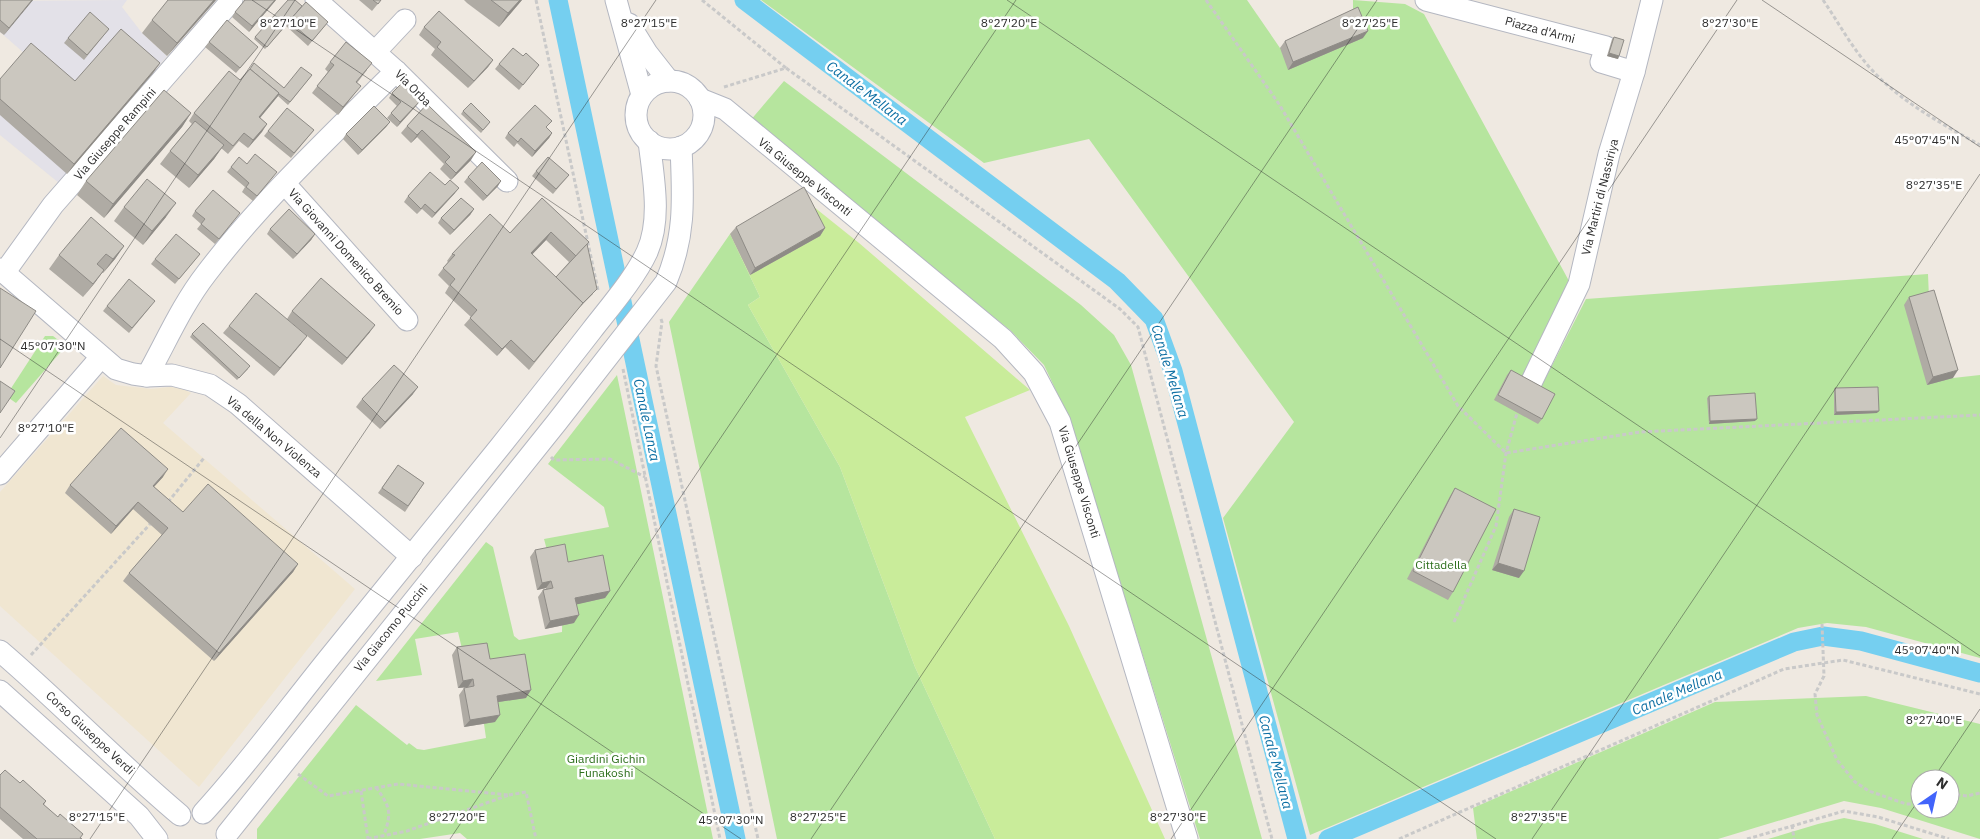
<svg xmlns="http://www.w3.org/2000/svg" width="1980" height="839" font-family="'IBM Plex Sans',sans-serif">
  <style>
    .industrial { fill: #e3e1e8 }
    .education { fill: #f0e6d1 }
    .green { fill: #b6e59e; fill-rule: evenodd }
    .pitch { fill: #c9ec9a }
    .lines { fill: none; stroke-linecap: round; stroke-linejoin: round }
    .canal { stroke: #75cff0; stroke-width: 19 }
    .minor-casing { stroke: #b4b7c1; stroke-width: 23 }
    .path { stroke: #c9c9c9; stroke-width: 3; stroke-dasharray: 4 2.5; stroke-linecap: butt }
    .minor { stroke: #fff; stroke-width: 21 }
    .wall { fill: #afaba4; fill-rule: evenodd }
    .shaded-wall { fill: #8e8b86 }
    .building { fill: #cbc7bf; stroke: #8e8b86 }
    .ticks { fill: none; stroke: #2e2e2e; stroke-width: 1; stroke-opacity: 0.45 }
    .labels { text-anchor: middle; stroke-width: 5; stroke-linejoin: round; paint-order: stroke }
    .street-label { font-size: 12px; fill: #2e2e2e; stroke: #fff }
    .park-label { font-size: 12px; fill: #2c6e1b; stroke: #fff }
    .water-label { font-size: 14px; font-style: italic; fill: #0d6fa3; stroke: #fff }
    .ticks-label { font-size: 12px; text-anchor: middle; fill: #2e2e2e; stroke: #fff; stroke-width: 5; stroke-linejoin: round; paint-order: stroke }
  </style>
  <rect width="100%" height="100%" fill="#efe9e1"/>
  <path class="industrial" d="M127,0L122,7L142,33L167,56L59,183L0,135V81L24,53L0,32V1Z"/>
  <path class="education" d="M103,376L116,385L151,389L170,387L181,388L191,393L163,423L355,589L199,787L0,606V492Z"/>
  <g class="green">
    <path d="M761,0H1247L1280,48L1353,15V0L1405,4L1424,14L1569,281L1523,383L1539,391L1586,299L1928,274L1929,298L1953,378L1980,375V658L1866,627L1827,623L1798,628L1310,835L1223,518L1294,422L1089,139L984,163Z"/>
    <path d="M784,81L1081,305L1114,335L1131,365L1262,839H1200L1069,418L1044,365L1010,330L749,122Z"/>
    <path d="M730,234L760,297L748,305L840,467L915,667L995,839H777L669,322Z"/>
    <path d="M45,336H53L66,346L16,403L6,396Z"/>
    <path d="M617,375L713,839H467L460,833L420,839H257V829L356,705L407,745L409,743L417,749L424,750L486,738L484,724L485,667L463,653L458,632L415,639L422,675L376,681L486,542L493,547L514,636L519,640L562,632L563,569L548,554L544,539L609,527L604,507L548,464Z"/>
    <path d="M1866,696L1980,724V839L1881,808L1844,801L1718,839H1477L1473,808L1715,702ZM1920,779H1950V809H1920Z"/>
    <path d="M1844,818L1875,824L1923,839H1768L1818,824Z"/>
  </g>
  <path class="pitch" d="M799,195L859,243L1030,390L965,417L1069,626L1165,839H995L915,667L840,467L748,305L760,297L730,234Z"/>
  <g class="lines">
    <g class="canal">
      <path d="M558,0L736,839"/>
      <path d="M744,0L1117,281L1154,319L1173,371L1297,839"/>
      <path d="M1328,839L1794,642L1823,636L1861,641L1980,673"/>
    </g>
    <defs>
      <g id="minor">
        <path d="M316,0L396,71L507,181"/>
        <path d="M616,0L642,95"/>
        <path d="M1426,0L1606,47L1601,62L1634,72"/>
        <path d="M629,24L647,53L669,81"/>
        <path d="M375,52L405,20"/>
        <circle cx="670" cy="115" r="34"/>
        <path d="M700,99L725,109L1003,339L1034,373L1060,422L1187,839"/>
        <path d="M285,184L407,320"/>
        <path d="M0,269L116,369L133,374L147,376L172,375L210,385L238,404L412,557"/>
        <path d="M4,273L53,205L232,0"/>
        <path d="M147,376C166,342 182,305 206,274C262,200 331,136 396,71"/>
        <path d="M1529,387L1579,284L1609,154L1634,72L1652,0"/>
        <path d="M0,474L101,357"/>
        <path d="M0,651C62,704 118,763 180,815"/>
        <path d="M0,691L139,816L157,839"/>
        <path d="M203,813C248,764 287,710 329,658C386,588 443,518 499,448C530,409 561,370 592,330C609,308 635,278 647,252C662,219 653,176 649,141"/>
        <path d="M227,834L557,422L666,282C686,235 683,197 681,147"/>
      </g>
    </defs>
    <use href="#minor" class="minor-casing"/>
    <g class="path">
      <path d="M536,0L598,290"/>
      <path d="M702,0L786,68"/>
      <path d="M1206,0L1279,104L1458,406L1506,453L1640,432L1980,415"/>
      <path d="M1823,0C1839,23 1853,50 1872,70C1901,102 1942,124 1980,145"/>
      <path d="M724,87L786,68L1120,309L1138,327L1272,839"/>
      <path d="M661,319L662,322L656,366L758,839"/>
      <path d="M623,369L720,839"/>
      <path d="M551,457L554,460L610,459L645,477"/>
      <path d="M168,502L204,458"/>
      <path d="M1454,622L1496,526L1506,453L1517,413"/>
      <path d="M1822,624L1824,676L1815,694L1817,715L1837,760L1855,782L1869,791L1906,804H1916L1920,800"/>
      <path d="M31,655L150,524"/>
      <path d="M298,774L328,796L398,784L509,795L407,831L366,839"/>
      <path d="M376,787C390,807 392,812 384,835"/>
      <path d="M361,791L368,839"/>
      <path d="M1950,794L1967,796L1980,793"/>
      <path d="M509,795L526,792L536,839"/>
      <path d="M1792,825L1794,839"/>
      <path d="M1399,839L1784,669L1843,660L1980,694"/>
      <path d="M1747,839L1844,811L1878,817L1949,839"/>
    </g>
    <use href="#minor" class="minor"/>
  </g>
  <g class="wall">
    <path d="M0,0H33L4,35L0,32Z"/>
    <path d="M216,0L167,56L142,33L152,20Z"/>
    <path d="M276,0L249,32L232,17L235,12Z"/>
    <path d="M359,0H381L372,11Z"/>
    <path d="M464,0H522L499,27L467,3Z"/>
    <path d="M302,6L328,22L308,46L286,26L265,49L254,39L255,37Z"/>
    <path d="M424,27L493,60L488,67L468,88L431,55L435,49L419,35Z"/>
    <path d="M109,29L84,60L64,43L68,38Z"/>
    <path d="M1614,37L1619,56L1618,59L1607,56L1612,39Z"/>
    <path d="M1363,38L1288,70L1280,48L1285,41Z"/>
    <path d="M209,42L254,52L236,73L205,47Z"/>
    <path d="M330,62L367,70L357,83L355,93L338,115L312,93L328,72L325,69Z"/>
    <path d="M160,63L153,73L67,174L0,115V79L75,81Z"/>
    <path d="M499,64L539,65L519,90L495,69Z"/>
    <path d="M312,75L288,105L278,96L260,118L267,124L248,148L239,141L228,154L221,148L214,159L189,188L160,164L170,151L192,124L189,121L194,113L240,80L284,88Z"/>
    <path d="M392,93L416,106L397,127L387,118L397,106L389,98Z"/>
    <path d="M427,104L471,160L451,180L440,169L444,164L417,137L411,143L401,133L407,126Z"/>
    <path d="M463,111L490,122L481,133L461,114Z"/>
    <path d="M191,113L182,127L104,218L77,195L86,181Z"/>
    <path d="M390,122L386,127L358,155L343,139L346,134Z"/>
    <path d="M547,128L552,133L549,138L532,157L517,143L514,147L505,138L508,133Z"/>
    <path d="M314,130L291,158L264,136L268,131Z"/>
    <path d="M247,164L273,177L253,201L242,192L245,187L227,172L231,167Z"/>
    <path d="M536,171L569,175L553,194L532,176Z"/>
    <path d="M468,177L498,186L483,201L464,182Z"/>
    <path d="M445,185L455,193L432,218L422,209L417,214L404,202L408,196Z"/>
    <path d="M542,198L587,244L593,294L577,310L529,370L505,347L497,356L464,325L471,317L445,293L449,286L438,275L448,262L447,261L452,254L510,233ZM546,240L569,262L556,277L532,254Z"/>
    <path d="M124,207L166,217L143,245L114,221Z"/>
    <path d="M474,209L470,215L450,235L438,223L441,218Z"/>
    <path d="M195,211L236,218L215,244L197,229L201,224L192,216Z"/>
    <path d="M736,227L825,228L820,236L750,275L730,234Z"/>
    <path d="M270,229L315,234L311,240L293,259L267,234Z"/>
    <path d="M124,246L115,259L103,273H102L83,297L49,269L59,255Z"/>
    <path d="M200,254L175,284L151,264L155,259Z"/>
    <path d="M1909,297L1953,378L1927,385L1904,305Z"/>
    <path d="M107,306H151L129,333L103,311Z"/>
    <path d="M292,311L370,332L342,365L287,319Z"/>
    <path d="M229,326L301,344L274,376L223,333Z"/>
    <path d="M192,334L248,369L237,380L190,337Z"/>
    <path d="M1511,370L1542,419L1538,424L1494,400L1507,375Z"/>
    <path d="M1835,388L1877,413L1834,415V391Z"/>
    <path d="M413,394L380,429L356,407L362,399Z"/>
    <path d="M1709,396L1755,421L1709,424L1707,398Z"/>
    <path d="M398,465L424,483L405,512L378,493Z"/>
    <path d="M163,477L154,487L183,512L298,564L293,572L214,661L123,581L129,573L162,535L133,509L111,534L65,493L70,485Z"/>
    <path d="M1455,488L1453,592L1448,600L1407,579L1450,496Z"/>
    <path d="M1514,509L1519,578L1492,570L1509,517Z"/>
    <path d="M535,550L568,562L610,591L605,598L577,604L574,623L545,629L538,597L543,590L546,589V588L537,590L530,557Z"/>
    <path d="M457,647L490,659L526,698L498,702L495,722L464,727L459,695L464,688L468,687L458,688L452,655Z"/>
    <path d="M0,775L20,783L46,801L44,805L82,839H23L0,819Z"/>
  </g>
  <g class="shaded-wall">
    <path d="M32,0H33L4,35L9,28Z"/>
    <path d="M214,0H216L167,56L177,43Z"/>
    <path d="M275,0H276L249,32L252,26Z"/>
    <path d="M520,0H522L499,27L508,13Z"/>
    <path d="M1368,31L1363,38L1288,70L1293,62Z"/>
    <path d="M1609,53L1619,56L1618,59L1607,56Z"/>
    <path d="M493,60L488,67L468,88L474,81Z"/>
    <path d="M160,63L153,73L67,174L74,164Z"/>
    <path d="M361,86L355,93L338,115L343,107Z"/>
    <path d="M279,93L278,96L254,125L259,117Z"/>
    <path d="M420,101L416,106L397,127L400,122Z"/>
    <path d="M191,113L182,127L104,218L113,204Z"/>
    <path d="M390,122L386,127L358,155L362,150Z"/>
    <path d="M267,124L262,132L248,148L253,140Z"/>
    <path d="M422,130L417,137L411,143L417,135Z"/>
    <path d="M552,133L549,138L532,157L535,151Z"/>
    <path d="M224,145L214,159L189,188L198,175Z"/>
    <path d="M476,152L471,160L451,180L456,173Z"/>
    <path d="M501,181L498,186L483,201L487,196Z"/>
    <path d="M459,188L455,193L432,218L435,213Z"/>
    <path d="M176,203L166,217L143,245L152,231Z"/>
    <path d="M474,209L470,215L450,235L454,230Z"/>
    <path d="M825,228L820,236L750,275L755,268Z"/>
    <path d="M551,232L546,240L526,261L531,253Z"/>
    <path d="M315,234L311,240L293,259L297,254Z"/>
    <path d="M124,246L115,259L103,273L113,259Z"/>
    <path d="M104,270L94,284L83,297L93,284Z"/>
    <path d="M375,325L370,332L342,365L347,358Z"/>
    <path d="M307,336L301,344L274,376L280,368Z"/>
    <path d="M511,340L505,347L497,356L502,349Z"/>
    <path d="M1958,370L1953,378L1927,385L1933,377Z"/>
    <path d="M418,387L413,394L380,429L385,422Z"/>
    <path d="M1879,411L1877,413L1834,415L1836,412Z"/>
    <path d="M1757,419L1755,421L1709,424L1710,421Z"/>
    <path d="M168,469L163,477L148,493L153,486Z"/>
    <path d="M138,502L133,509L111,534L116,526Z"/>
    <path d="M1498,563L1524,571L1519,578L1492,570Z"/>
    <path d="M298,564L293,572L214,661L219,653Z"/>
    <path d="M551,581L546,588L537,590L542,583Z"/>
    <path d="M610,591L605,598L570,606L575,598Z"/>
    <path d="M579,615L574,623L545,629L550,621Z"/>
    <path d="M473,679L468,687L458,688L463,681Z"/>
    <path d="M531,690L526,698L492,703L497,696Z"/>
    <path d="M500,715L495,722L464,727L470,720Z"/>
  </g>
  <g class="building">
    <path d="M0,0H32L9,28L0,20Z"/>
    <path d="M168,0H214L177,43L152,20Z"/>
    <path d="M245,0H275L252,26L235,12Z"/>
    <path d="M288,0H295L302,6L267,47L255,37Z"/>
    <path d="M373,0H381L378,4Z"/>
    <path d="M491,0H520L508,13Z"/>
    <path d="M306,2L328,22L312,41L289,21Z"/>
    <path d="M1358,7L1368,31L1293,62L1285,41Z"/>
    <path d="M439,11L493,60L474,81L437,47L441,42L424,27Z"/>
    <path d="M90,12L109,29L87,55L68,38Z"/>
    <path d="M227,20L258,47L240,68L209,42Z"/>
    <path d="M121,29L160,63L74,164L0,99V79L31,43L75,81Z"/>
    <path d="M1614,37L1624,40L1619,56L1609,53Z"/>
    <path d="M346,42L372,63L356,82L361,86L343,107L317,86L334,65L330,62Z"/>
    <path d="M513,48L523,56L526,53L539,65L523,85L499,64Z"/>
    <path d="M254,63L284,88L301,67L312,75L290,102L279,94L275,98L279,93L250,69Z"/>
    <path d="M250,69L279,93L259,117L267,124L253,140L244,133L233,146L194,113L229,71L240,80Z"/>
    <path d="M402,83L420,101L400,122L391,113L401,102L392,93Z"/>
    <path d="M164,90L191,113L113,204L86,181Z"/>
    <path d="M471,103L490,122L483,130L463,111Z"/>
    <path d="M427,104L476,152L456,173L445,162L450,157L422,130L417,135L407,126Z"/>
    <path d="M535,105L552,121L546,127L552,133L535,151L521,138L518,142L508,133Z"/>
    <path d="M374,106L390,122L362,150L346,134Z"/>
    <path d="M287,108L314,130L294,153L268,131Z"/>
    <path d="M195,121L224,145L198,175L170,151Z"/>
    <path d="M255,154L277,172L257,196L246,187L249,183L231,167L239,157L247,164Z"/>
    <path d="M548,157L569,175L556,189L536,171Z"/>
    <path d="M482,162L501,181L487,196L468,177Z"/>
    <path d="M430,172L445,185L450,180L459,188L435,213L425,204L421,209L408,196Z"/>
    <path d="M147,179L176,203L152,231L124,207Z"/>
    <path d="M804,187L825,228L755,268L736,227Z"/>
    <path d="M213,190L240,213L219,239L201,224L205,219L195,211Z"/>
    <path d="M461,198L474,209L454,230L441,218Z"/>
    <path d="M542,198L589,242L576,256L551,232L531,253L583,303L534,362L511,340L502,349L470,318L477,310L450,285L455,279L443,268L455,255L452,254L490,214L510,233Z"/>
    <path d="M289,209L315,234L297,254L270,229Z"/>
    <path d="M91,217L124,246L113,259L106,254L97,264L104,270L93,284L59,255Z"/>
    <path d="M176,234L200,254L179,279L155,259Z"/>
    <path d="M587,244L597,289L581,305L583,303L556,277Z"/>
    <path d="M321,278L375,325L347,358L292,311Z"/>
    <path d="M129,279L155,301L132,328L107,306Z"/>
    <path d="M0,288L36,311L0,368Z"/>
    <path d="M1934,290L1958,370L1933,377L1909,297Z"/>
    <path d="M256,293L307,336L280,368L229,326Z"/>
    <path d="M203,323L250,366L239,378L192,334Z"/>
    <path d="M394,365L418,387L385,422L362,399Z"/>
    <path d="M1511,370L1555,394L1542,419L1498,395Z"/>
    <path d="M0,381L15,391L0,413Z"/>
    <path d="M1878,387L1879,411L1836,412L1835,388Z"/>
    <path d="M1755,393L1757,419L1710,421L1709,396Z"/>
    <path d="M121,428L168,469L153,486L183,512L208,484L298,564L219,653L129,573L168,528L138,502L116,526L70,485Z"/>
    <path d="M398,465L424,483L408,506L382,488Z"/>
    <path d="M1455,488L1496,509L1453,592L1413,571Z"/>
    <path d="M1514,509L1540,517L1524,571L1498,563Z"/>
    <path d="M565,544L568,562L603,555L610,591L575,598L579,615L550,621L543,590L553,588L551,581L542,583L535,550Z"/>
    <path d="M487,643L490,659L525,654L531,690L497,696L500,715L470,720L464,688L474,686L473,679L463,681L457,647Z"/>
    <path d="M5,770L20,783L23,780L46,801L43,804L58,817L60,814L83,834L80,838L82,839H37L0,807V775Z"/>
  </g>
  <path class="ticks" d="M252,0L1496,839M1007,0L1980,656M1762,0L1980,147M0,339L741,839M0,438L295,0M1933,779L1980,709M90,839L656,0M450,839L1016,0M811,839L1377,0M1171,839L1737,0M1532,839L1980,174M1892,839L1920,798"/>
  <g class="labels">
    <g class="street-label">
      <text transform="translate(1540 30) rotate(15)" y="4">Piazza d'Armi</text>
      <text transform="translate(413 88) rotate(45)" y="4">Via Orba</text>
      <text transform="translate(115 134) rotate(-49)" y="4">Via Giuseppe Rampini</text>
      <text transform="translate(805 177) rotate(39)" y="4">Via Giuseppe Visconti</text>
      <text transform="translate(1600 197) rotate(-76)" y="4">Via Martiri di Nassiriya</text>
      <text transform="translate(346 252) rotate(48)" y="4">Via Giovanni Domenico Bremio</text>
      <text transform="translate(274 437) rotate(40)" y="4">Via della Non Violenza</text>
      <text transform="translate(1079 482) rotate(73)" y="4">Via Giuseppe Visconti</text>
      <text transform="translate(391 628) rotate(-51)" y="4">Via Giacomo Puccini</text>
      <text transform="translate(90 733) rotate(43)" y="4">Corso Giuseppe Verdi</text>
    </g>
    <g class="park-label">
      <text x="1441" y="569">Cittadella</text>
      <text x="606" y="763">Giardini Gichin<tspan x="606" dy="14">Funakoshi</tspan></text>
    </g>
    <g class="water-label">
      <text transform="translate(867 93) rotate(37)" y="5">Canale Mellana</text>
      <text transform="translate(1170 371) rotate(73)" y="5">Canale Mellana</text>
      <text transform="translate(647 420) rotate(78)" y="5">Canale Lanza</text>
      <text transform="translate(1677 692) rotate(-23)" y="5">Canale Mellana</text>
      <text transform="translate(1276 762) rotate(75)" y="5">Canale Mellana</text>
    </g>
  </g>
  <g class="ticks-label">
    <text x="288" y="27">8°27'10"E</text>
    <text x="649" y="27">8°27'15"E</text>
    <text x="1009" y="27">8°27'20"E</text>
    <text x="1370" y="27">8°27'25"E</text>
    <text x="1730" y="27">8°27'30"E</text>
    <text x="1927" y="144">45°07'45"N</text>
    <text x="1934" y="189">8°27'35"E</text>
    <text x="53" y="350">45°07'30"N</text>
    <text x="46" y="432">8°27'10"E</text>
    <text x="1927" y="654">45°07'40"N</text>
    <text x="1934" y="724">8°27'40"E</text>
    <text x="97" y="821">8°27'15"E</text>
    <text x="457" y="821">8°27'20"E</text>
    <text x="818" y="821">8°27'25"E</text>
    <text x="1178" y="821">8°27'30"E</text>
    <text x="1539" y="821">8°27'35"E</text>
    <text x="731" y="824">45°07'30"N</text>
  </g>
  <g transform="translate(1935 794) rotate(34)"><circle r="24" fill="#ffffff" stroke="#ababab"/>
  <path d="M0-4L9 19L0 12L-9 19Z" fill="#4264fb"/>
  <text y="-8" font-size="14" font-weight="bold" text-anchor="middle" fill="#2e2e2e">N</text>
  </g>
</svg>
